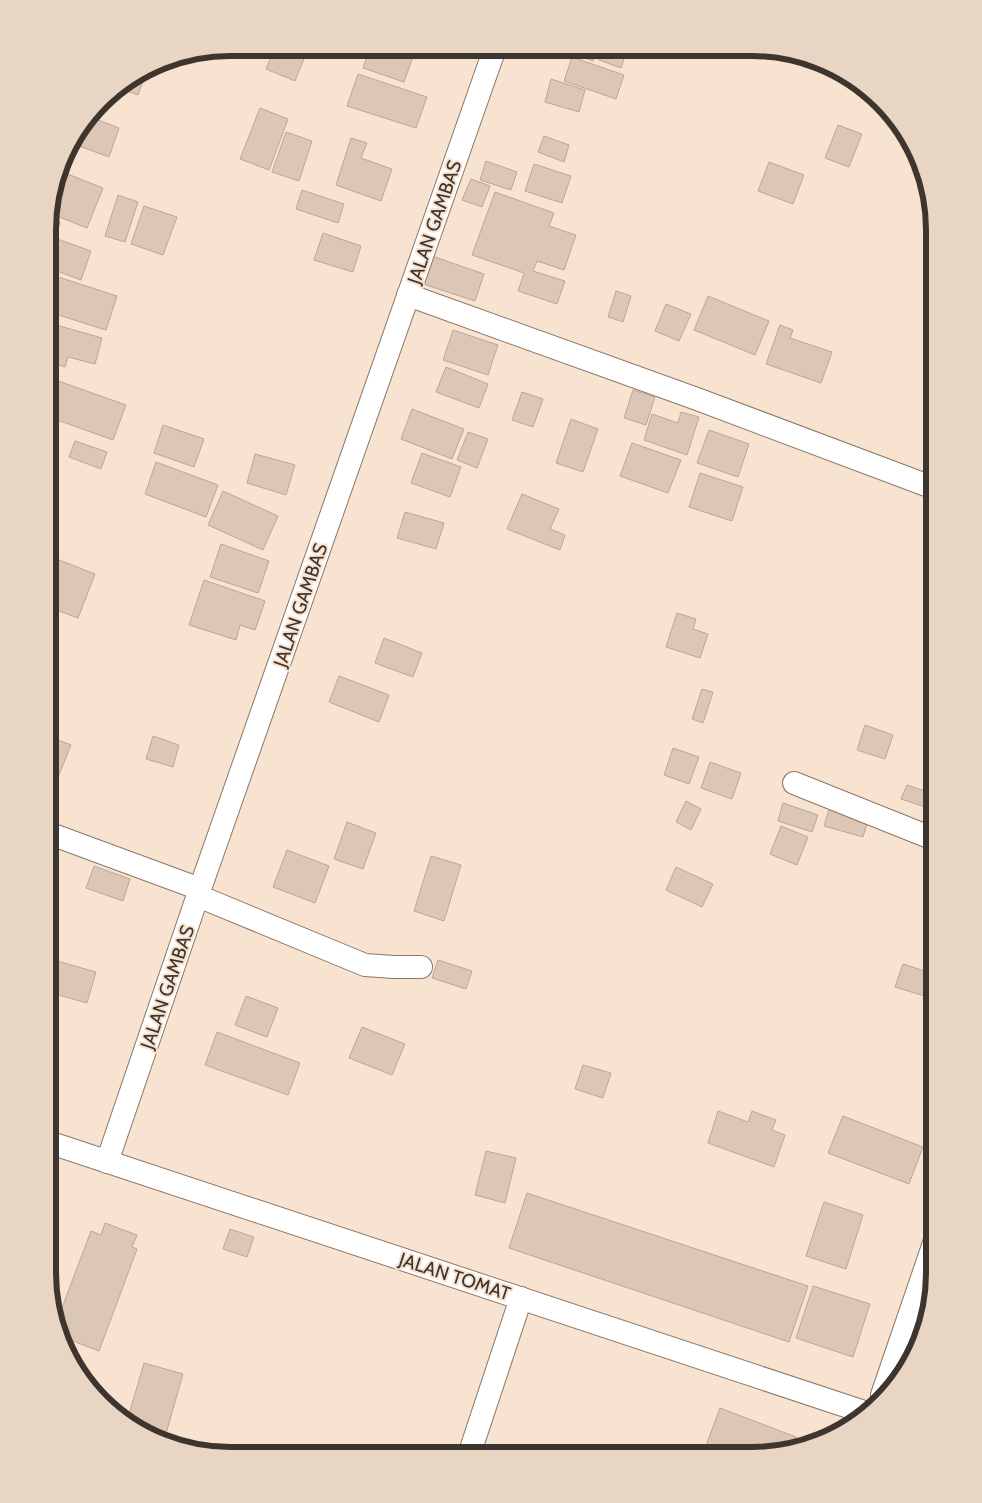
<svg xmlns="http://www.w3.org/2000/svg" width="982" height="1503" font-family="Cabin,sans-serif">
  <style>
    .building { fill: #dcc6b5; stroke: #bba796 }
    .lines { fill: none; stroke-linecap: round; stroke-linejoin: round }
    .minor-casing { stroke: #8a7767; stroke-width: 24 }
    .minor { stroke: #fff; stroke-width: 22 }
    .labels { text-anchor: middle; stroke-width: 4; stroke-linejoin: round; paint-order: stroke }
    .street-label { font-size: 19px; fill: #3e352e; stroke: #f8e3d1 }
    .rim { fill: none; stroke: #3e352e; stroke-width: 6 }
  </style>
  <rect width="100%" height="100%" fill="#f8e3d1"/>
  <g class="building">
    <path d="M230,48H248L240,59L225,49Z"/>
    <path d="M275,48H283L305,56L295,81L266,69Z"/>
    <path d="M370,48H416L404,82L363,68Z"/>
    <path d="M559,48L598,49L593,61Z"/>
    <path d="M603,49H627L621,68L599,60Z"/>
    <path d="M572,57L624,75L616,99L564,81Z"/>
    <path d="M147,70L138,95L118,88Z"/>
    <path d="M358,74L427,97L416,128L347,106Z"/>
    <path d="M551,79L585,90L579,112L545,102Z"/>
    <path d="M260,108L288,119L269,170L240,159Z"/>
    <path d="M91,117L119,128L109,157L71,143Z"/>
    <path d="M838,125L862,134L849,167L825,158Z"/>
    <path d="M286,132L312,141L299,181L272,172Z"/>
    <path d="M544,136L569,145L564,162L538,152Z"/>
    <path d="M351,138L367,143L361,158L392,169L381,201L336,185Z"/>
    <path d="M486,161L517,172L511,190L480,180Z"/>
    <path d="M769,162L804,175L793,204L758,191Z"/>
    <path d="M534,164L571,176L562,203L525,191Z"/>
    <path d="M60,171L103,188L87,228L49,213V207Z"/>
    <path d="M471,179L490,186L482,207L462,200Z"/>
    <path d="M302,190L344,204L338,223L296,209Z"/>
    <path d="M495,192L554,213L549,226L576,235L564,270L537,261L533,271L565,281L557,304L518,291L524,273L472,255Z"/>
    <path d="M118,195L138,202L125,242L105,236Z"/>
    <path d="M144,206L177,217L163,255L131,244Z"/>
    <path d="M49,218L60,222L52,245L49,244Z"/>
    <path d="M323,233L361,246L353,272L314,260Z"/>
    <path d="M57,239L91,251L81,280L49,268V260Z"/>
    <path d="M432,256L484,274L475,301L423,284Z"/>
    <path d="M49,274L117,296L106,330L49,312Z"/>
    <path d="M616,291L631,296L623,322L608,317Z"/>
    <path d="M708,296L769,321L755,355L694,330Z"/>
    <path d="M666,304L691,314L679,341L655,331Z"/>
    <path d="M49,323L102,338L95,364L68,357L65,367L49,362Z"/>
    <path d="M780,325L793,330L790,338L832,352L821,383L766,364Z"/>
    <path d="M453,330L498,345L488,375L443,360Z"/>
    <path d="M446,367L488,384L479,408L436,392Z"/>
    <path d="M50,378L126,405L113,440L49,417V382Z"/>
    <path d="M633,390L655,397L646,425L624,418Z"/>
    <path d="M522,392L543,399L533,427L512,420Z"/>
    <path d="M412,409L464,429L452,459L401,439Z"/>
    <path d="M681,412L699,417L687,455L644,440L652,414L678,423Z"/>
    <path d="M571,419L598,429L583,472L556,463Z"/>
    <path d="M163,425L204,439L194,467L154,453Z"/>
    <path d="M709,430L749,444L738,477L697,463Z"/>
    <path d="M468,432L488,439L477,468L457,460Z"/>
    <path d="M75,441L107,452L101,469L69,457Z"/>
    <path d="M632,443L681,460L668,493L620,476Z"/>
    <path d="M422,453L461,467L450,497L411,483Z"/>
    <path d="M255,454L295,465L286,495L247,483Z"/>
    <path d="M156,462L218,485L206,517L145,494Z"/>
    <path d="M700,473L743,487L732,521L689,507Z"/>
    <path d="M223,491L278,516L263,550L208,525Z"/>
    <path d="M522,494L559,509L550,529L565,535L560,550L507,529Z"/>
    <path d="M405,512L444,523L436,549L397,538Z"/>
    <path d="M221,544L269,561L258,593L210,577Z"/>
    <path d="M49,556L95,574L78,618L48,607Z"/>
    <path d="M204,580L265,601L255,630L240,625L236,640L189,625Z"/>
    <path d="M677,613L696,619L693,629L708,634L700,658L666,647Z"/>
    <path d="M384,638L422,653L413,677L375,663Z"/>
    <path d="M339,676L389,695L379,722L329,702Z"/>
    <path d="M702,689L713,692L703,723L692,719Z"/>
    <path d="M865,725L893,735L885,759L857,750Z"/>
    <path d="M48,736L71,745L55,785L48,782Z"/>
    <path d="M153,736L179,745L173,767L146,759Z"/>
    <path d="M673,748L699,757L689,784L664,775Z"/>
    <path d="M710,762L741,773L732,799L701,788Z"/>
    <path d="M907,785L934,794V810L901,799Z"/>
    <path d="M686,801L701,809L691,830L676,822Z"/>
    <path d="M783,803L818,815L812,832L778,821Z"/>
    <path d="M829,809L868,820L863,837L824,826Z"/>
    <path d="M347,822L376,833L363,869L334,859Z"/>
    <path d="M781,826L808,837L797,865L770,854Z"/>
    <path d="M287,850L329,866L315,903L273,887Z"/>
    <path d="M431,856L461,865L444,921L414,911Z"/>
    <path d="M94,866L130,879L123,901L86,888Z"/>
    <path d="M676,867L713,884L702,907L666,890Z"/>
    <path d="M934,902V929L926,926Z"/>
    <path d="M50,959L96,972L87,1003L48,992V966Z"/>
    <path d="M438,960L472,971L466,989L432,978Z"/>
    <path d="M903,964L934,974V988L931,998L895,987Z"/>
    <path d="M246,996L278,1008L267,1037L235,1025Z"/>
    <path d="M362,1027L405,1044L392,1075L349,1058Z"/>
    <path d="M217,1032L300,1063L288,1095L205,1065Z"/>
    <path d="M583,1065L611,1073L603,1098L575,1089Z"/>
    <path d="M718,1111L748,1122L752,1111L776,1120L772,1130L785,1135L774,1167L708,1143Z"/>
    <path d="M843,1116L923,1147L909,1184L828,1153Z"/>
    <path d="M486,1151L516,1158L505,1203L475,1195Z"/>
    <path d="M527,1193L808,1286L789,1342L509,1248Z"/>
    <path d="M824,1202L863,1215L846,1269L806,1256Z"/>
    <path d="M105,1223L137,1235L132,1247L137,1249L99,1351L60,1336L57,1321L91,1231L101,1235Z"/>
    <path d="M230,1229L254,1237L247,1257L223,1249Z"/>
    <path d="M813,1286L870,1304L853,1357L796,1338Z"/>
    <path d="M144,1363L183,1374L165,1437L127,1421Z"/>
    <path d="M720,1408L796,1437L792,1447L752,1455H715L704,1451Z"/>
  </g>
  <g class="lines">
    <defs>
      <g id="minor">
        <path d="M408,295L697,399L934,488"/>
        <path d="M794,783L934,839"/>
        <path d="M48,833L200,889"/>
        <path d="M198,896L365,965L394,967H421"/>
        <path d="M48,1142L861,1411"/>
        <path d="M107,1162L200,889L495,48"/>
        <path d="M882,1395L934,1243"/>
        <path d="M469,1455L521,1298"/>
      </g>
    </defs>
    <use href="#minor" class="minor-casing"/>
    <use href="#minor" class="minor"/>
  </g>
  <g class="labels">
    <g class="street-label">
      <text transform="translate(434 222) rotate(-71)" y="7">JALAN GAMBAS</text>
      <text transform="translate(300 605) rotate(-71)" y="7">JALAN GAMBAS</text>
      <text transform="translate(167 987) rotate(-71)" y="7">JALAN GAMBAS</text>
      <text transform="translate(455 1276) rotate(18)" y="7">JALAN TOMAT</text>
    </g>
  </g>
  <path d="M0 0H982V1503H0ZM230 56H752A174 174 0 0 1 926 230V1273A174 174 0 0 1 752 1447H230A174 174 0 0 1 56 1273V230A174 174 0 0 1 230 56Z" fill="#e9d5c4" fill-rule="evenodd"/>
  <path class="rim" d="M230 56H752A174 174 0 0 1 926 230V1273A174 174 0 0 1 752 1447H230A174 174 0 0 1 56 1273V230A174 174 0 0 1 230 56Z"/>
</svg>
